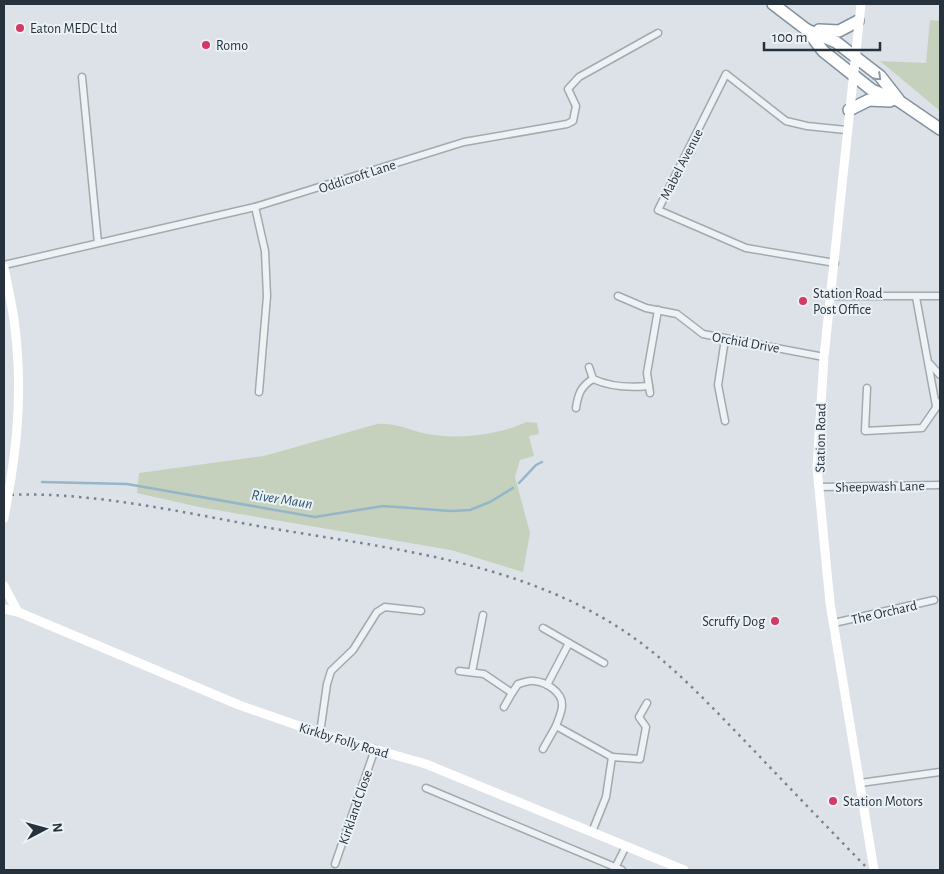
<svg xmlns="http://www.w3.org/2000/svg" width="944" height="874" font-family="'Alegreya Sans',sans-serif">
  <style>
    .green { fill: #c5d1bd }
    .lines { fill: none; stroke-linecap: round; stroke-linejoin: round }
    .stream { stroke: #95b6c9; stroke-width: 2.5 }
    .street-casing { stroke: #a1aab1; stroke-width: 9 }
    .highway-casing { stroke: #83929e; stroke-width: 14 }
    .street { stroke: #eff2f5; stroke-width: 6 }
    .secondary { stroke: #fff; stroke-width: 9 }
    .highway { stroke: #fff; stroke-width: 11 }
    .rail { stroke: #758491; stroke-width: 2.5; stroke-dasharray: 2.5 5; stroke-linecap: butt }
    .secondary-bridge { stroke: #fff; stroke-width: 9 }
    .oneway { stroke: #92989e }
    .poi-dot { fill: #d33a66; stroke: #ecf1f5; stroke-width: 2 }
    .labels { text-anchor: middle; stroke-width: 4; stroke-linejoin: round; paint-order: stroke }
    .poi-label { font-size: 14px; fill: #25323e; stroke: #ecf1f5; text-anchor: start }
    .street-label { font-size: 14px; fill: #25323e; stroke: #ecf1f5 }
    .water-label { font-size: 15px; font-style: italic; fill: #2e5773; stroke: #ecf1f5 }
  </style>
  <rect width="100%" height="100%" fill="#dce2e7"/>
  <g class="green">
    <path d="M930,20L940,21V111L880,61L926,63Z"/>
    <path d="M526,422L537,423L539,434L529,436L534,456L520,460L515,477L530,533L523,572L451,550L199,507L137,493L139,473L264,456L377,424C398,422 414,433 434,435C463,439 499,435 526,422Z"/>
  </g>
  <g class="lines">
    <g class="stream">
      <path d="M42,482L127,484L315,517L383,506L451,511L470,510L490,502L513,488"/>
      <path d="M519,483L536,465L542,462"/>
    </g>
    <defs>
      <g id="street">
        <path d="M82,77L98,243"/>
        <path d="M255,207L265,251L267,296L259,392"/>
        <path d="M835,263L746,248L658,210L726,74L786,121L807,126L846,130"/>
        <path d="M4,265L255,207L464,142L567,124L573,121L576,106L568,89L579,77L658,33"/>
        <path d="M618,296L646,308L677,314L703,334L824,357"/>
        <path d="M831,296H940"/>
        <path d="M916,297L936,406"/>
        <path d="M725,339L718,385L725,421"/>
        <path d="M930,364L940,375"/>
        <path d="M589,367L593,379"/>
        <path d="M867,388L865,431L922,428L940,402"/>
        <path d="M650,393L647,373L658,310"/>
        <path d="M576,408C578,394 581,386 593,379C611,387 630,388 649,386"/>
        <path d="M820,487L940,485"/>
        <path d="M834,623L934,600"/>
        <path d="M543,628L569,643"/>
        <path d="M459,671L484,674L512,693L518,684C523,683 529,680 534,681C546,682 563,692 562,706C562,712 558,720 556,726L612,757"/>
        <path d="M472,672L483,615"/>
        <path d="M547,685L569,643L604,663"/>
        <path d="M504,707L512,693"/>
        <path d="M320,733L327,684L331,671L353,650L377,612L385,607L421,611"/>
        <path d="M543,749L556,726"/>
        <path d="M860,783L940,772"/>
        <path d="M426,788L622,870"/>
        <path d="M592,832L606,797L612,757L640,759L646,727L639,717L647,703"/>
        <path d="M335,864L375,749"/>
        <path d="M614,870L626,846"/>
      </g>
      <g id="highway">
        <path d="M773,4L807,30L836,42L880,76L898,99"/>
        <path d="M807,30L823,51L872,90L899,101L940,129"/>
        <path d="M819,30L839,31L858,21"/>
        <path d="M849,110L869,100L890,101"/>
      </g>
    </defs>
    <use href="#street" class="street-casing"/>
    <use href="#highway" class="highway-casing"/>
    <use href="#street" class="street"/>
    <g class="secondary">
      <path d="M861,4L824,357L817,468L830,603L874,870"/>
      <path d="M4,268C8,288 13,308 15,328C21,377 19,429 11,478"/>
      <path d="M4,586L18,612"/>
      <path d="M4,609L18,612L239,705L328,736L426,764L684,870"/>
    </g>
    <use href="#highway" class="highway"/>
    <path class="rail" d="M4,495C89,491 175,511 258,526C383,548 513,559 621,629C667,659 704,699 742,738C784,782 826,826 869,870"/>
    <path class="secondary-bridge" d="M4,518L11,478"/>
  </g>
  <defs><path id="oneway-chevron" d="M-2-3.5L2.5 0L-2 3.5" fill="none" stroke-width="1.6" stroke-linecap="round" stroke-linejoin="round" transform="scale(1.25)"/></defs>
  <use class="oneway" href="#oneway-chevron" transform="translate(878 77) rotate(44)"/>
  <g class="poi-dot">
    <circle cx="20" cy="28" r="5"/>
    <circle cx="206" cy="45" r="5"/>
    <circle cx="803" cy="301" r="5"/>
    <circle cx="775" cy="621" r="5"/>
    <circle cx="833" cy="801" r="5"/>
  </g>
  <g class="labels">
    <g class="poi-label">
      <text x="30" y="33">Eaton MEDC Ltd</text>
      <text x="216" y="50">Romo</text>
      <text x="813" y="298">Station Road<tspan x="813" dy="16">Post Office</tspan></text>
      <text x="765" y="626" text-anchor="end">Scruffy Dog</text>
      <text x="843" y="806">Station Motors</text>
    </g>
    <g class="street-label">
      <text transform="translate(681 164) rotate(-63)" y="5">Mabel Avenue</text>
      <text transform="translate(357 176) rotate(-18)" y="5">Oddicroft Lane</text>
      <text transform="translate(746 342) rotate(10)" y="5">Orchid Drive</text>
      <text transform="translate(820 438) rotate(-89)" y="5">Station Road</text>
      <text transform="translate(880 486) rotate(-1)" y="5">Sheepwash Lane</text>
      <text transform="translate(884 612) rotate(-13)" y="5">The Orchard</text>
      <text transform="translate(344 740) rotate(17)" y="5">Kirkby Folly Road</text>
      <text transform="translate(355 807) rotate(-71)" y="5">Kirkland Close</text>
    </g>
    <g class="water-label">
      <text transform="translate(282 499) rotate(9)" y="5">River Maun</text>
    </g>
  </g>
  <rect width="944" height="874" fill="none" stroke="#25323e" stroke-width="10"/>
  <g transform="translate(45 829) rotate(84)" stroke="#ecf1f5" stroke-width="4" paint-order="stroke">
  <path d="M0-4L9 19L0 12L-9 19Z" fill="#25323e"/>
  <text y="-8" font-size="14" font-weight="bold" text-anchor="middle" fill="#25323e">N</text>
  </g>
  <path d="M764 42v8h116v-8" fill="none" stroke="#25323e" stroke-width="2.5"/>
  <text x="772" y="42" font-size="15" fill="#25323e" stroke="#ecf1f5" stroke-width="4" paint-order="stroke">100 m</text>
</svg>
